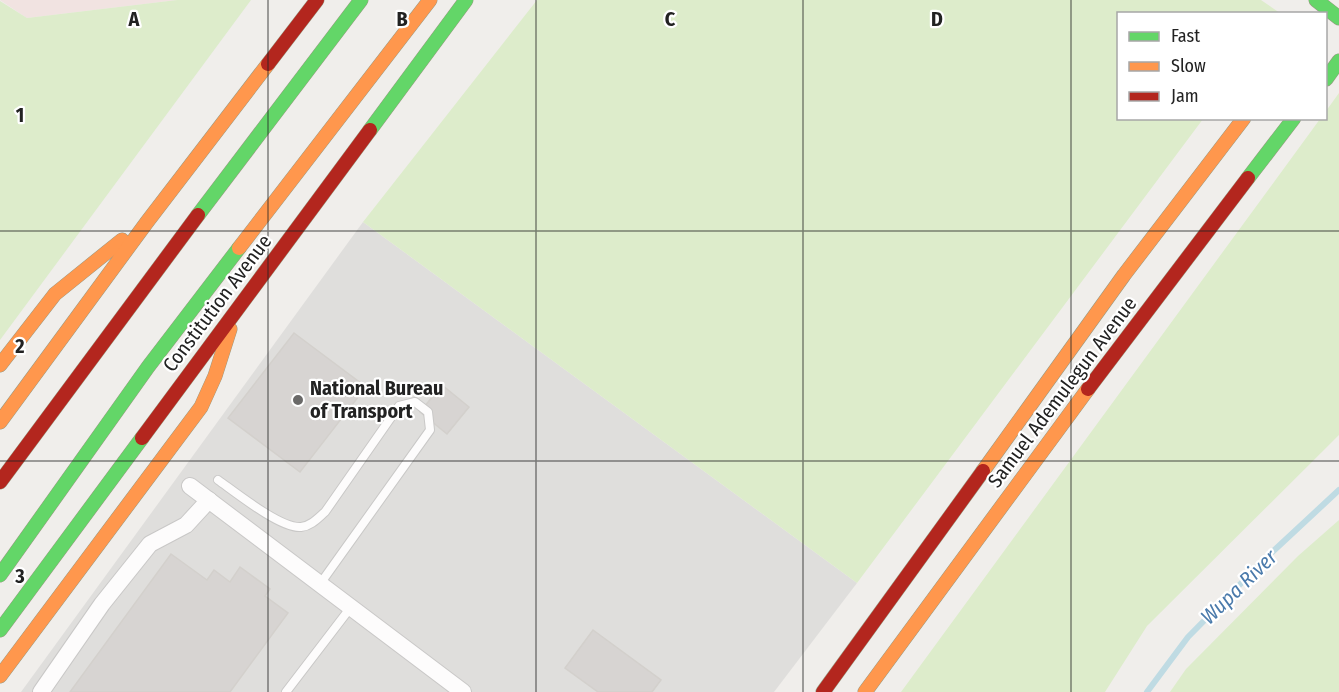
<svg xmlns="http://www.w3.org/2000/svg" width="1339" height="692" font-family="'Fira Sans Condensed',sans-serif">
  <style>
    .residential { fill: #dfdedc }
    .commercial { fill: #f1e3e1 }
    .grass { fill: #ddeccb }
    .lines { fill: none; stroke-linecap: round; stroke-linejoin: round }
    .stream { stroke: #bfdbe3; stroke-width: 6 }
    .building { fill: #d7d4d2; stroke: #d3d0cc; stroke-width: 1.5 }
    .lane-casing { stroke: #c9c8c7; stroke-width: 10 }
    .street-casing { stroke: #c9c8c7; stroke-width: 18 }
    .fast-casing { stroke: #999a82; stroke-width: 15 }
    .slow-casing { stroke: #999a82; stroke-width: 15 }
    .jam-casing { stroke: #999a82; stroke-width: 15 }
    .lane { stroke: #fdfcfc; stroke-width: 8 }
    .street { stroke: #fdfcfc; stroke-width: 16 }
    .fast { stroke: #63d668; stroke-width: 14 }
    .slow { stroke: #ff974d; stroke-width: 14 }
    .jam { stroke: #b3261e; stroke-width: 14 }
    .grid { fill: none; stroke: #222; stroke-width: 1.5; stroke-opacity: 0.55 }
    .poi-dot { fill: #6a6968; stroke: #fff; stroke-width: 2 }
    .labels { text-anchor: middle; stroke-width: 4.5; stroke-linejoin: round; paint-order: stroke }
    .street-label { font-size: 20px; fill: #222; stroke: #fff }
    .poi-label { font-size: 20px; font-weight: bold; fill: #222; stroke: #fff; text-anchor: start }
    .water-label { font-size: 21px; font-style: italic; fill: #4a7aab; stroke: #fff }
    .grid-label { font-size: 20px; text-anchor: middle; font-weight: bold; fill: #222; stroke: #fff; stroke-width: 4.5; stroke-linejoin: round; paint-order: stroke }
  </style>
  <rect width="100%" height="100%" fill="#f0eeeb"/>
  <path class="residential" d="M363,222L857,583L774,692H21Z"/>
  <path class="commercial" d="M0,0H177L27,18Z"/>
  <g class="grass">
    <path d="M177,0H251L0,340V1L27,18Z"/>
    <path d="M537,0H1261L1280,13L1118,14V118L1203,119L857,583L363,222Z"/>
    <path d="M1339,93V435L1147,626L1105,692H901L1320,119L1326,118V111Z"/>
    <path d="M1339,520V692H1170L1186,669L1298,556Z"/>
  </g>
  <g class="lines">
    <path class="stream" d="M1147,692L1188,637L1268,556L1339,490"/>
  </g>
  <g class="building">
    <path d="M294,333L366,387L300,472L228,418Z"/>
    <path d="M442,385L469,407L447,434L420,412Z"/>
    <path d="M171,554L207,580L214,570L230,582L240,567L270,589L265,596L288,613L230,692H70Z"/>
    <path d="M593,630L661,680L652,692H598L565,668Z"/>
  </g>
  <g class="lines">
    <defs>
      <g id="lane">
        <path d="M218,480C235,492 281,529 301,527C311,526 318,518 325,512L399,406L415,402L428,412L430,430L320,584"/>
        <path d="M286,692L351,607"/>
      </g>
      <g id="street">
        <path d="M190,486L463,692"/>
        <path d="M41,692L102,604L150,544L186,525L209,500"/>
      </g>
      <g id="fast">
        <path d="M1316,0L1339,18"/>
        <path d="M1326,79L1339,61"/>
        <path d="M370,130L466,0"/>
        <path d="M1248,178L1294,118"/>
        <path d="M198,215L361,0"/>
        <path d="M0,575L148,367L239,248"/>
        <path d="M0,630L142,438"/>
      </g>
      <g id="slow">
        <path d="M239,248L430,0"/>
        <path d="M0,365L55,294L122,240"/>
        <path d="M0,422L147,222L268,64"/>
        <path d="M983,471L1124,275L1244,118"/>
        <path d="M0,676L201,407L215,376L230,329"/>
        <path d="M865,692L1088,389"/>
      </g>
      <g id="jam">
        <path d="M268,64L317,0"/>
        <path d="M1088,389L1248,178"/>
        <path d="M142,438L370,130"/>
        <path d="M0,482L198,215"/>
        <path d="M823,692L983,471"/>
      </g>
    </defs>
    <use href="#lane" class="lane-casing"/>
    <use href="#street" class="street-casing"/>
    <use href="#fast" class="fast-casing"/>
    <use href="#slow" class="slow-casing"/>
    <use href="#jam" class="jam-casing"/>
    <use href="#lane" class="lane"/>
    <use href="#street" class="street"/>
    <use href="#fast" class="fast"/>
    <use href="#slow" class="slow"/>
    <use href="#jam" class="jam"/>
  </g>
  <path class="grid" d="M268,0V692M536,0V692M803,0V692M1071,0V692M0,231H1339M0,461H1339"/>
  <circle class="poi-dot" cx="298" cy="400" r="6"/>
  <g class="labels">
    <g class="street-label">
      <text transform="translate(217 303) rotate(-53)" y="7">Constitution Avenue</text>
      <text transform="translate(1062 392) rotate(-53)" y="7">Samuel Ademulegun Avenue</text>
    </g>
    <g class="poi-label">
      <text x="310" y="395">National Bureau<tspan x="310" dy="23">of Transport</tspan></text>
    </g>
    <g class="water-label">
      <text transform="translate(1239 587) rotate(-44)" y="7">Wupa River</text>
    </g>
  </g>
  <g class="grid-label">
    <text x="134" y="26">A</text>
    <text x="402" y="26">B</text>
    <text x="670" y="26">C</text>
    <text x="937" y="26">D</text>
    <text x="20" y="122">1</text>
    <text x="20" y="353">2</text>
    <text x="20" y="583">3</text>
  </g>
  <rect x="1117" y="12" width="210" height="108" fill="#ffffff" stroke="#a7a7a7" stroke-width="1.5"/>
  <rect x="1129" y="32" width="30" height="9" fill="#63d668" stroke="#a7a7a7" stroke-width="1.5"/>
  <text x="1171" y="42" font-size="18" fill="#222222">Fast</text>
  <rect x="1129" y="62" width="30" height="9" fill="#ff974d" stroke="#a7a7a7" stroke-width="1.5"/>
  <text x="1171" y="72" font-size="18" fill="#222222">Slow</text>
  <rect x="1129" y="92" width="30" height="9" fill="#b3261e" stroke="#a7a7a7" stroke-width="1.5"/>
  <text x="1171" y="102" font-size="18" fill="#222222">Jam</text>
</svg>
